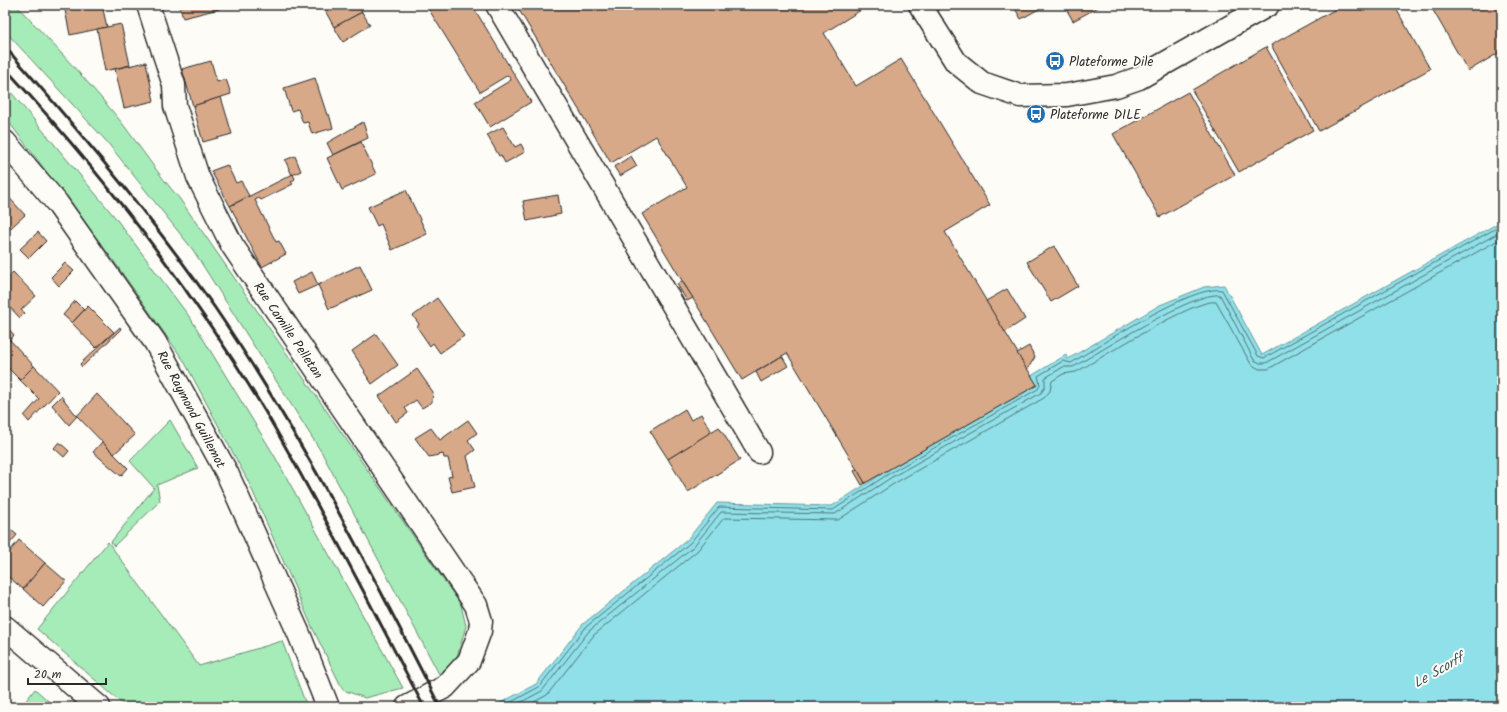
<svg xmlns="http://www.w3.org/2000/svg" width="1507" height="712" font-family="Kalam,sans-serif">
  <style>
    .green { fill: #a6ecb8; stroke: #688c72 }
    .water { fill: #8fe0e8; stroke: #67989c }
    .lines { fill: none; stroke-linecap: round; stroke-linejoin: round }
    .shore { stroke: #537377; stroke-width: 1 }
    .building { fill: #d7a989; stroke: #2b2b2b }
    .minor-casing { stroke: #2b2b2b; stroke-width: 25 }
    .minor { stroke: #fdfcf7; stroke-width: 22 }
    .rail { stroke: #2b2b2b; stroke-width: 3 }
    .labels { text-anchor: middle; stroke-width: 4; stroke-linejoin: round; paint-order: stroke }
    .poi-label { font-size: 13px; fill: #2b2b2b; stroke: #fdfcf7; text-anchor: start }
    .street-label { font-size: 13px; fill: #2b2b2b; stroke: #fdfcf7 }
    .water-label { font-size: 14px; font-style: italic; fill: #44585a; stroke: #fdfcf7 }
  </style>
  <rect width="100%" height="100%" fill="#fdfcf7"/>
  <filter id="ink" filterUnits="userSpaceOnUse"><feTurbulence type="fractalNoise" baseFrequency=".025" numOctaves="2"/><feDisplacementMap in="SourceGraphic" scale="8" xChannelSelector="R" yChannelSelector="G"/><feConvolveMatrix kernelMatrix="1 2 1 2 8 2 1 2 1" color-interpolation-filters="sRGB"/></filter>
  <g filter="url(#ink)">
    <g class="green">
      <path d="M5,5H16C52,43 89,82 122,123C141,148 158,174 179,198L461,605L466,626L456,660L439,674L322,453L193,250L107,142L5,31Z"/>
      <path d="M5,85L114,216L191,319L274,455L403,688L365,698L343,690L313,629L249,483L184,361L113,260L5,117Z"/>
      <path d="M170,420L198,468L157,485L160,501L114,546L111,542L154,488L130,461Z"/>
      <path d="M108,542L199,666L282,641L307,707H126L37,629Z"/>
      <path d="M35,689L55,707H21Z"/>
    </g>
    <path class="water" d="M1502,221V707H493L536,684L583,624L687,540L717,503L832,506L888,470L1037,385L1031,376L1066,355L1068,359L1160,305L1204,287L1224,285L1262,355Z"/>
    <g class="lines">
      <g class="shore">
        <path d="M502,707L539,687L586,627L690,543L719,507L833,510L890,473L1038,389L1040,385L1038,376L1063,361L1071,363C1099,346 1193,284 1222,290L1258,356L1264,358L1502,225"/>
        <path d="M512,707L542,691L589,631L693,547L721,512L835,514L892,477L1041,393L1045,387V378L1063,367H1073C1100,352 1194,291 1220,295L1254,360L1260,363H1266L1502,231"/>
        <path d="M525,707L547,695L594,635L697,551L724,518L838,520L895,483L1044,398L1050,391L1052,381L1063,374L1076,372C1098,360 1197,297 1216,302L1251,364L1259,369H1268L1502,238"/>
      </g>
    </g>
    <g class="building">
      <path d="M64,5H102L107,27L70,35Z"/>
      <path d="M179,5H217L219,9L183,18Z"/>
      <path d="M322,5H358L362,12L334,27Z"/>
      <path d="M426,5H472L531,102L490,127L475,102L511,80L508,75L480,92Z"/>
      <path d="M516,5H869L824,33L856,86L901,59L990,205L945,232L1037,385L865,483L787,353L742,380L642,214L687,187L656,136L611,163Z"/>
      <path d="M1013,5H1046L1021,19Z"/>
      <path d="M1064,5H1102L1073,21Z"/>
      <path d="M1343,5H1394L1430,69L1319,131L1271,45Z"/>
      <path d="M1430,5H1502V51L1468,71Z"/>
      <path d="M362,12L370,25L343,42L334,27Z"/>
      <path d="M121,24L130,65L105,71L97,29Z"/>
      <path d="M1266,47L1313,130L1239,172L1192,90Z"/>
      <path d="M211,61L217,82L226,79L231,94L193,106L182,69Z"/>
      <path d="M146,62L154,101L124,108L115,69Z"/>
      <path d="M315,78L327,115L329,114L333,128L312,134L308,122L303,123L298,109L291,111L284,88Z"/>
      <path d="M1188,92L1235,175L1160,217L1113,134Z"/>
      <path d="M221,97L232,134L203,142L193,106Z"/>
      <path d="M363,122L368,138L333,155L327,143Z"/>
      <path d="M503,127L515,147L521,144L525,152L505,163L501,155L499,156L487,135Z"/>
      <path d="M361,142L376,174L342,190L327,158Z"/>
      <path d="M295,156L301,171L292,175L285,160Z"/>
      <path d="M631,156L637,166L620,176L614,167Z"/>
      <path d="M227,165L236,183L241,181L249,196L230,206L211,171Z"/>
      <path d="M293,174L295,179L291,182L293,184L261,200L259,198L255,200L276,242L279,241L286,254L262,267L230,206Z"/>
      <path d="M406,190L427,234L392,250L381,224L377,226L368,207Z"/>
      <path d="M5,193L25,215L5,233Z"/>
      <path d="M558,195L561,214L527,221L523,201Z"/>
      <path d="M38,232L46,241L29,258L20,249Z"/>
      <path d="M1054,246L1078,286L1051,302L1027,262Z"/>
      <path d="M65,263L74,271L59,286L51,277Z"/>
      <path d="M360,265L372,290L329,309L318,285Z"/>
      <path d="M13,272L36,296L21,310L25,313L20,318L5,302V280Z"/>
      <path d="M312,272L318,285L298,294L292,282Z"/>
      <path d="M682,281L693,298L687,301L677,284Z"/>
      <path d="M1007,289L1025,319L1005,332L986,301Z"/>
      <path d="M437,298L464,336L440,353L433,343L430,346L417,327L419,324L413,316Z"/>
      <path d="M75,301L84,310L72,323L63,315Z"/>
      <path d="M88,306L114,332L96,348L72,323Z"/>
      <path d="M5,325L14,335L10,340L5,336Z"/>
      <path d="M120,327L121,329L82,367L80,364L82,362Z"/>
      <path d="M376,334L398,365L372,384L364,372L365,371L352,351Z"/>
      <path d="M10,340L34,366L20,380L5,365V345Z"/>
      <path d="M1029,346L1035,357L1027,370L1017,353Z"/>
      <path d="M782,356L788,366L761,382L756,372Z"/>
      <path d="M34,366L58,391L29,422L24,416L39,399L20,380Z"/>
      <path d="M417,369L433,392L432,402L422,408L416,400L405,408L408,413L396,422L379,396Z"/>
      <path d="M97,394L135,435L114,454L77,416Z"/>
      <path d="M61,396L77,416L69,425L52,405Z"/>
      <path d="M685,409L691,420L701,414L712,432L668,459L650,431Z"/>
      <path d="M468,420L477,433L468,440L475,450L467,456L475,487L452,492L448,477L452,476L448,458H444L443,454L429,457L415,438L431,428L440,440Z"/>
      <path d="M719,427L740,460L688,492L668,459Z"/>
      <path d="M59,442L69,451L64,457L54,448Z"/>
      <path d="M102,442L128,468L121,476L93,452Z"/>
      <path d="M857,469L865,483L862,485L854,471Z"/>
      <path d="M5,525L17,535L5,549Z"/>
      <path d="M19,540L45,563L23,589L5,574V557Z"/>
      <path d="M45,563L66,581L43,607L23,589Z"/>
    </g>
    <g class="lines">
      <defs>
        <g id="minor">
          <path d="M148,5L174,85L175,106L198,177L232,245L476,605L481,621L480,631L469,661L445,687L407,707"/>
          <path d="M497,5L759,452"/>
          <path d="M920,5L956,62L982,83L1020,96L1067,95L1116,86L1139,78L1268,5"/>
          <path d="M5,142L57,203L155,342L227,473L299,634L328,707"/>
          <path d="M5,627L99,707"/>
        </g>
      </defs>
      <use href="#minor" class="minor-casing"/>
      <use href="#minor" class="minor"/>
      <g class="rail">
        <path d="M5,47C79,130 151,216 215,308C301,434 371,571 440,707"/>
        <path d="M5,68C103,175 195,293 269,418C324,513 373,610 424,707"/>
      </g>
    </g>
  </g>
  <defs>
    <symbol id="bus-disc" viewBox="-11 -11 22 22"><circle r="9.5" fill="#1f6fb2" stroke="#fdfcf7"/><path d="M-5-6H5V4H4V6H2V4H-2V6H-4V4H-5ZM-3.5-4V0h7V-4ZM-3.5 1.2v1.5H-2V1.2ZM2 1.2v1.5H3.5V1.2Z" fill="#fff"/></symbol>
  </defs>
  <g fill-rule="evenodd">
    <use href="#bus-disc" x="1044" y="50" width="22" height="22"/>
    <use href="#bus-disc" x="1025" y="103" width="22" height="22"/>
  </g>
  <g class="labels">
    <g class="poi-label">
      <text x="1069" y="66">Plateforme Dile</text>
      <text x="1050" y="119">Plateforme DILE</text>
    </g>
    <g class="street-label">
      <text transform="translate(289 330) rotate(56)" y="5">Rue Camille Pelletan</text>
      <text transform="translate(192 409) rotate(62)" y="5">Rue Raymond Guillemot</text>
    </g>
    <g class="water-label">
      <text transform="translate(1438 670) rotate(-30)" y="5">Le Scorff</text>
    </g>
  </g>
  <rect width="1507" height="712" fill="none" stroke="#fdfcf7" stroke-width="20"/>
  <rect x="10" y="10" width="1487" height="692" fill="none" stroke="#2b2b2b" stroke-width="1.5" filter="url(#ink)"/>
  <path d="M28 678v6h78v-6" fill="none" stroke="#2b2b2b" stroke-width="2"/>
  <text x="34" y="678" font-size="12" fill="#2b2b2b" stroke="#fdfcf7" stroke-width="3" paint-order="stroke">20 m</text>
</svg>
